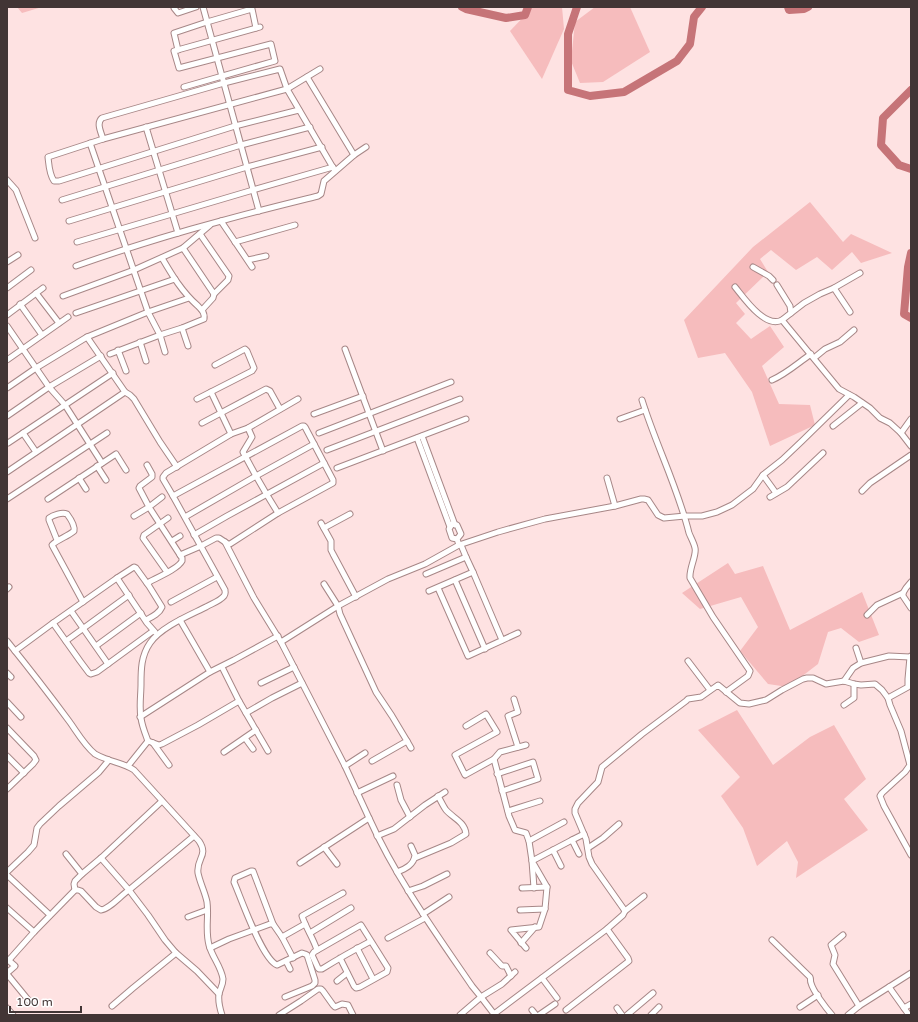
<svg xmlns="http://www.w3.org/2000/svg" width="918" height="1022" font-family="'Varela Round',sans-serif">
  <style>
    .green { fill: #f6bcbd }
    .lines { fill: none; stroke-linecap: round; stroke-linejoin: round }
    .river { stroke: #c67478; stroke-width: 8 }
    .minor-casing { stroke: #a78787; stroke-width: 7 }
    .minor { stroke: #fff; stroke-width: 5 }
  </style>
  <rect width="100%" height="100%" fill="#fee2e2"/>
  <g class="green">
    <path d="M17,7H42L22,13Z"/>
    <path d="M533,7H562L564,29L542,79L510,31Z"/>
    <path d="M595,7H630L650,52L603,82L580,83L571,61L575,22Z"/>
    <path d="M810,202L843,242L851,234L892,253L861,263L852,252L832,270L817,257L796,270L771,250L760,259L768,272L736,303L745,314L736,323L751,339L770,326L784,347L762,366L779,404L810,405L815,425L770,446L752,392L725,353L698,358L684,320L753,247Z"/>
    <path d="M728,563L735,574L763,566L790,630L862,592L879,635L859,642L841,628L828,632L818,664L788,687L768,684L740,651L758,627L741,597L700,609L682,593Z"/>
    <path d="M737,710L773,765L810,737L834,725L866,779L844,799L868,830L796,878L798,862L787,841L757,866L743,828L721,796L740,777L698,730Z"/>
  </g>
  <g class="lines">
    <g class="river">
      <path d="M462,7L466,9L506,18L525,15L528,7"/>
      <path d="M577,7L568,34V90L590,96L624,92L677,61L690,44L694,17L702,7"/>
      <path d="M788,7L789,10L804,9L808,7"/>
      <path d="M911,90L883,118L881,145L899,165L911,169"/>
      <path d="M911,253L908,267L904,314L911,318"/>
    </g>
    <defs>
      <g id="minor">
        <path d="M175,7L174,8L178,13L196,7"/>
        <path d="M203,7L259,211"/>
        <path d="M178,50L174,33L207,22L252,9L256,28"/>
        <path d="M307,77L354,155"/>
        <path d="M184,87L275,61L271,44L179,68L174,51L260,27"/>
        <path d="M299,110L235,126L59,181H54C49,174 49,165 48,157L103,139L287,89L320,69"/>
        <path d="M146,127L178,233"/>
        <path d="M103,139C101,132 96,123 102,118L224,83L280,69L287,89L335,171"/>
        <path d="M90,143L148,312L160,335L165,352"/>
        <path d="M7,180L16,190L35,238"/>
        <path d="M62,200L241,145L310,127"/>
        <path d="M69,221L247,167L322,147"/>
        <path d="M221,221L252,267"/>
        <path d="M77,242L253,190L333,167"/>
        <path d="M235,242L295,225"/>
        <path d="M183,248L214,294L228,280L229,276L200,234"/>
        <path d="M248,260L266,256"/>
        <path d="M7,262L18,255"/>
        <path d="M76,266C124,249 172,234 221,221C253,212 286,204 318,196L321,194L324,181L354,155L366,147"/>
        <path d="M753,267L769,276L773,280"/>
        <path d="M777,285L790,306L791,313L782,320"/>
        <path d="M735,287C744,298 765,329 782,320L839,389L854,397L870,408L880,418L890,423L901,433L911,446"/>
        <path d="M7,288L31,270"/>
        <path d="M834,288L860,273"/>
        <path d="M36,293L59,323"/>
        <path d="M63,296L134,270L183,248L210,225"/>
        <path d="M20,304L42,335"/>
        <path d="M202,310L213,298L214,294"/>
        <path d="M76,313L175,279"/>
        <path d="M791,313L804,303L820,294L834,288L850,312"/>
        <path d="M7,315L43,288"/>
        <path d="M7,326L49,387L65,405L102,463"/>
        <path d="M182,328L188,346"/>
        <path d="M87,337L125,392L130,395L134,399L160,442L177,467"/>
        <path d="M140,342L146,361"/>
        <path d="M345,349L383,451"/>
        <path d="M118,350L126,371"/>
        <path d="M110,354L160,335L182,328L204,319C205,313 202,310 198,306C182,292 172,275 162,258"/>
        <path d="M814,358L825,349L840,342L854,330"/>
        <path d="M7,360L68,317"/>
        <path d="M772,380C786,374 798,363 811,354"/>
        <path d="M7,388L36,368L87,337L148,312L189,298"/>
        <path d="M211,392L231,434"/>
        <path d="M197,399L252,371L254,368L247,351L245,349L215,365"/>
        <path d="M642,400C656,445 678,488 689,533C691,538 694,543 695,548C697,555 689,568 690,578L713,617L750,671L748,676L726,692"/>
        <path d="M314,414L363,396"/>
        <path d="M7,416L49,387L101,356"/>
        <path d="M620,419L645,410"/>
        <path d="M202,423L266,389L270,391L280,409"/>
        <path d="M833,426L862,403"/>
        <path d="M248,428L252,437L243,452L256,476L314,444"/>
        <path d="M23,433L36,452"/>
        <path d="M319,433L451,382"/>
        <path d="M901,433L911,419"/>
        <path d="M422,436L455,525"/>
        <path d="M417,438L450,527"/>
        <path d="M8,443L113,373"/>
        <path d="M327,450L460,399"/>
        <path d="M97,466L106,480"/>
        <path d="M337,468L466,419"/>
        <path d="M7,472L125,392"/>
        <path d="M763,475L776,493"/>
        <path d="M79,478L86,489"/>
        <path d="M607,478L615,506"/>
        <path d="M862,491L870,483L911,455"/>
        <path d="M173,496L163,479V477L166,473L231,434L248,428L298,399"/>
        <path d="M770,497L787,487L823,453"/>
        <path d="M7,499L107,433"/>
        <path d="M48,499L116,454L126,470"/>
        <path d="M134,516L149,507L139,488L140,486L152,477V474L147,465"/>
        <path d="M321,523L331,541V550L333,554L356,597"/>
        <path d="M324,528L350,514"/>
        <path d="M194,535L227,516L324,463"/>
        <path d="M457,539L461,534L457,525L452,524L449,529L452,538L457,539L459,545"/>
        <path d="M57,540L49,520V518C53,515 62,512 67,514C70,518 75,526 74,531C67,537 58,539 52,545L83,602"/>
        <path d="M172,541L180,536"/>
        <path d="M225,542L254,598L281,642L345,766L369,818L300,863"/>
        <path d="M180,555L201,546L216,538H219L228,544H230L278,513"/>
        <path d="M167,572L143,538L144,535L168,518"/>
        <path d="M473,572L502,640"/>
        <path d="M426,574L466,557L461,545"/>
        <path d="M117,578L147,623L155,632"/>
        <path d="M455,580L485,649"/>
        <path d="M147,583C156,578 178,569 182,561V558L149,507L162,497"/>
        <path d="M324,584L338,606L340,614L376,692L392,716L407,741L372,761"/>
        <path d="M438,588L468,656L518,633"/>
        <path d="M7,589L9,587"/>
        <path d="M429,591L473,572L466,557"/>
        <path d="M903,593V596L911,608"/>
        <path d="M171,602L217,577"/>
        <path d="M71,611L108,664"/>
        <path d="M867,615L877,605L903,593L906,588L911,582"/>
        <path d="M180,620L210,672"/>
        <path d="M53,623L80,661L89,673L91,674L97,672L153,631"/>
        <path d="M7,641C28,667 49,694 69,721C77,732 84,745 95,754C100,757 104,758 109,760C118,763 127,765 134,770L199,841C209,856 196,858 198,873C200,883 205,892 207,902C209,916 205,930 209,945C212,957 221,966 223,979C223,985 220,989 219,994C218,1001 220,1009 222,1015"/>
        <path d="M66,641L129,595"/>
        <path d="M281,642L338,606L388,579L425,564L459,545L498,532L545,519L615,506L641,499H644L648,500L658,515L664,518L685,516H702L717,512L732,505L753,489L763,475L782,460L802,441L849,395"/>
        <path d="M96,646L141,613"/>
        <path d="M856,648L861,663"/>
        <path d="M15,651L53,623L117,578L134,567L136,568L149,586L162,607C159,614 152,617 146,620"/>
        <path d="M911,656L910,657L908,679V687L888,698L890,705L901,731L910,765L905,772L882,793L880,796L884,806L911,855"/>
        <path d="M688,661L710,690"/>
        <path d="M222,667L239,701"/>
        <path d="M7,673L11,677"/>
        <path d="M844,681L853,668L861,663L889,656L910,657"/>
        <path d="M261,683L294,667"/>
        <path d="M514,699L518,712L508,716L518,747"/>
        <path d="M7,702L21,717"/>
        <path d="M844,705L854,698V684"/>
        <path d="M246,713L272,698L302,683"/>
        <path d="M140,717L210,672L234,660L278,636"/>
        <path d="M466,726L486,714L497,732L455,755L465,775L494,759"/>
        <path d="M7,728L34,756L36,760L33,764L7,789"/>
        <path d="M245,738L253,749"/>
        <path d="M148,741L159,745L162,744L198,725L239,701L268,751"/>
        <path d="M407,741L411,748"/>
        <path d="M153,743L169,765"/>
        <path d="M526,745L500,752L494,759L509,816L515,830L526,833L529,841"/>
        <path d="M224,752L256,730"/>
        <path d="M7,756L24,773"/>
        <path d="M128,766L148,741C145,733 142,726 141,718C139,707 141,695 141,684C141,670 141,656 150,643C161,627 188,616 206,607C211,604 220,601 224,596C226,593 225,593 225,590L173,496L302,426H304L305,427L333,480V483L278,513L267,495L256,476L185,517"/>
        <path d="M345,766L365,753"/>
        <path d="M497,774L533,762L538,779L502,791"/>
        <path d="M397,785L401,800L410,817"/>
        <path d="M357,793L393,776"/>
        <path d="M508,811L540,801"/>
        <path d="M369,818C396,878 435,932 472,986L481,997L502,984L515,972"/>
        <path d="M377,836L394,829L425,805L445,792"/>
        <path d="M324,847L337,864"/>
        <path d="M588,848L603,838L619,824"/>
        <path d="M553,850L561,866"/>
        <path d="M66,854L82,874"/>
        <path d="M579,854L572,840L584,834"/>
        <path d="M101,858L129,890L194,836"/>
        <path d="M415,858L451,843L466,834C465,822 453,818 446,810C443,806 441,801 438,796"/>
        <path d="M7,872L28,852L34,845L37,828L40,824L59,806L99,772L109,760"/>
        <path d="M397,872C405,869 414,865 415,855L411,846"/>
        <path d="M7,875L50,915"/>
        <path d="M522,888L547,887L532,861L572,840"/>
        <path d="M534,888L532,861L529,841L564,822"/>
        <path d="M75,890L74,884L75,881L82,874L101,858L162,801"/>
        <path d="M408,891L423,886L447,874"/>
        <path d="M7,908L34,932"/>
        <path d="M520,910L545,909L547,887"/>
        <path d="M625,911L644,896"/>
        <path d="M423,914L449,897"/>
        <path d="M188,917L207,910"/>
        <path d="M273,924L253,871H251L235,878L234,882C241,898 262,959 277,965L302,953L305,954L307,955L315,980V983L312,986L285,997"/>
        <path d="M310,933L351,908"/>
        <path d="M843,935L831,945L835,955L833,964L859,1006"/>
        <path d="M282,937L293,958"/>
        <path d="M388,938L425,918"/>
        <path d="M772,940L810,977C811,979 810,981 811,983C813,991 826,1008 832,1015"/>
        <path d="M521,943L535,927"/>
        <path d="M210,948L229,939L270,924H273L282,937L305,924"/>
        <path d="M357,948L373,979"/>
        <path d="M526,948L511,930L539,927L545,909"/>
        <path d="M317,950C313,938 306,928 302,916L343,893"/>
        <path d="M490,953L502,966H506L511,976"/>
        <path d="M340,958L354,986L356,988L360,987L387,972L388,968L361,925L314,952L312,955L318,968L319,969H322C338,959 354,950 371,941"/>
        <path d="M7,959L15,966L7,973"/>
        <path d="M9,960L34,932L75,890H78L81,891L96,907L101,910C110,909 121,895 129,890L148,915L165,940L176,953L197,971L219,994"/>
        <path d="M286,961L290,969"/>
        <path d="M7,974L30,1002"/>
        <path d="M542,978L557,998"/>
        <path d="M337,981L347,973"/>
        <path d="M889,987L909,1015"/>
        <path d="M112,1006L133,988L176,953"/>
        <path d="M800,1007L818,995"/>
        <path d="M7,1008L13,1015"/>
        <path d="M617,1008L622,1015"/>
        <path d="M904,1008L911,1004"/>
        <path d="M532,1010L536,1015"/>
        <path d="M566,1010L629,961L628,958L607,929"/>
        <path d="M279,1015L301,1001L318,989H321L323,991L333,1005L335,1007L342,1004L348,1005L353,1015"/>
        <path d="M460,1015L481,997L494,1014L607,929L623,915L625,911L623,908L592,864L589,857L586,839L575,813V809L578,803L598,782L602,767L642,734L686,701L688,699L701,697L718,685L740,703L749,704L766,700L782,690L803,679L807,678H813L826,684L844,681L854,684L861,685L875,684L882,690L888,698"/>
        <path d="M539,1015L555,1004"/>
        <path d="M627,1015L653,993"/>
        <path d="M651,1015L659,1007"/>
        <path d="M848,1015L859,1006L911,973"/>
      </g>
    </defs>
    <use href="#minor" class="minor-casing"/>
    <use href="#minor" class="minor"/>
  </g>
  <rect width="918" height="1022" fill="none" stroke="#423535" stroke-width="16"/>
  <path d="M10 1006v6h71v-6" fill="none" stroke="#423535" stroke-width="2"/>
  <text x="16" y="1006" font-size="12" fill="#423535" stroke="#ffffff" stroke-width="3" paint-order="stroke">100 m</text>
</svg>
